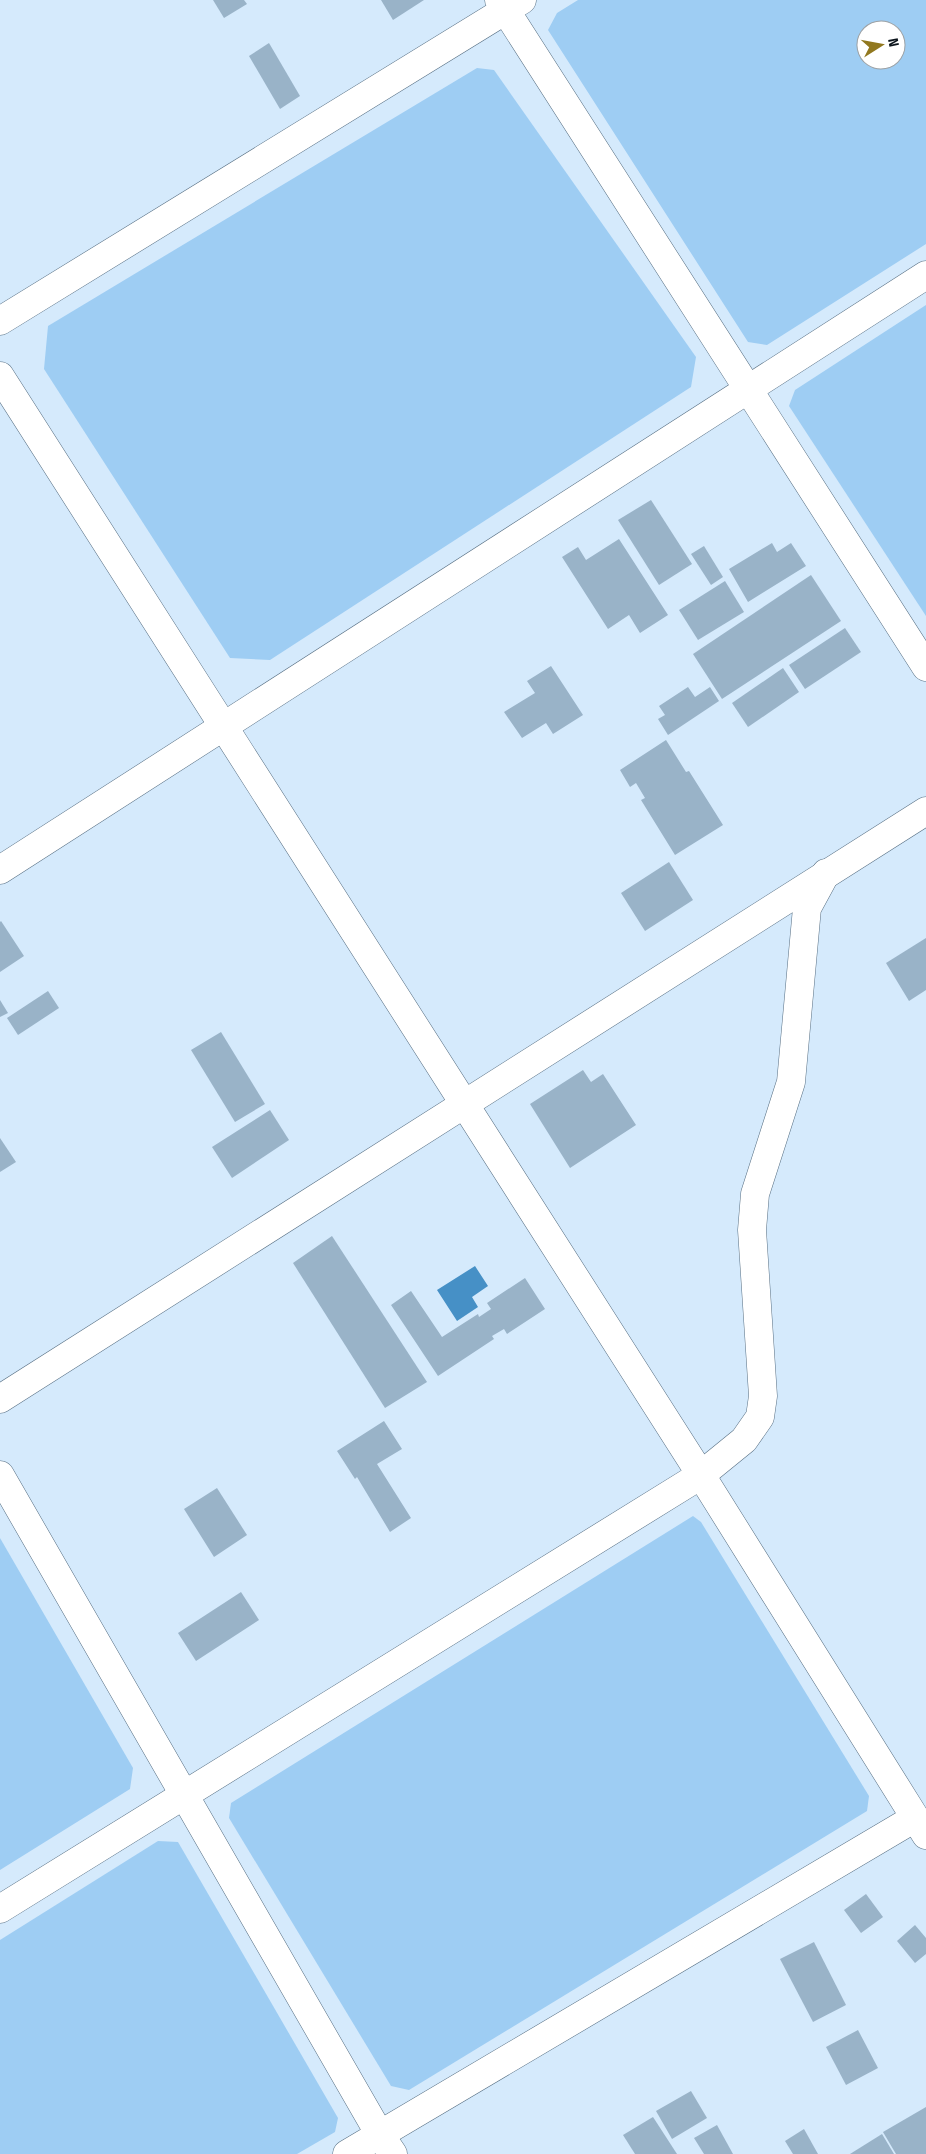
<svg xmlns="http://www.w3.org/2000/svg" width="926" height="2154" font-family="'Fira Sans Condensed',sans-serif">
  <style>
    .green { fill: #9ecdf3; fill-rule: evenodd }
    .water { fill: #4690c6 }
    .building { fill: #99b3c8 }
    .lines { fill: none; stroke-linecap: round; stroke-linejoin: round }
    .minor-casing { stroke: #576f83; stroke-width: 29 }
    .minor { stroke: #fff; stroke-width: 28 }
  </style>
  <rect width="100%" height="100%" fill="#d5eafc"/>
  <g class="green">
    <path d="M578,0H926V244L767,345L748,342L548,30L557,13ZM866,30H896V60H866Z"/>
    <path d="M477,68L494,70L696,357L691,387L270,660L230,658L44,369L48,326Z"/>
    <path d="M926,305V616L789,406L795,390Z"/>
    <path d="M693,1516L701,1522L869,1796L867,1811L409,2090L391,2086L229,1818L231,1803Z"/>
    <path d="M0,1538L133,1768L130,1789L0,1870Z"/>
    <path d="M158,1841L178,1842L338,2118L335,2132L297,2154H0V1940Z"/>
  </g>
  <path class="water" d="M475,1266L488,1286L472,1297L478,1307L457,1321L437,1290Z"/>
  <g class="building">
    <path d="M213,0H244L247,4L224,18Z"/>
    <path d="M381,0H424L393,20Z"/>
    <path d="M269,43L300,96L280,109L249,56Z"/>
    <path d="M651,500L692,564L659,585L618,520Z"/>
    <path d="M619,539L668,615L640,633L629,615L608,629L562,557L578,547L586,560Z"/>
    <path d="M772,543L777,552L791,543L806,566L748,602L729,569Z"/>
    <path d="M704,546L723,577L711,585L691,554Z"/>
    <path d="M811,575L841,621L722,699L693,654Z"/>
    <path d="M725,581L744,612L698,640L679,610Z"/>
    <path d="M845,628L861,652L805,689L789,665Z"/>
    <path d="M551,666L583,715L553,734L546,723L522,738L504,712L535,693L527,681Z"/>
    <path d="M783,668L799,692L748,727L732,703Z"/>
    <path d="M688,687L695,697L710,687L719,701L668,735L658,719L665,715L659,706Z"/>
    <path d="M666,740L686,772L689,771L723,825L675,855L641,800L645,798L636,783L630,787L620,770Z"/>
    <path d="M669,862L693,900L645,931L621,893Z"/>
    <path d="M1,921L24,956L0,972V922Z"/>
    <path d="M926,938V990L909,1001L886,963Z"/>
    <path d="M48,991L59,1008L18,1035L7,1018Z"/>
    <path d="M0,1000L8,1013L0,1017Z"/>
    <path d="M221,1032L265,1104L235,1122L191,1050Z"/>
    <path d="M583,1070L591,1082L603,1074L636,1125L570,1168L530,1104Z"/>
    <path d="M270,1110L289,1140L232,1178L212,1147Z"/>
    <path d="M0,1138L16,1162L0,1172Z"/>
    <path d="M332,1236L427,1382L385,1408L293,1263Z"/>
    <path d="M525,1278L545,1309L507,1334L504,1329L492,1336L494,1339L438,1376L391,1305L411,1291L442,1337L478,1314L479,1317L491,1309L487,1303Z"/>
    <path d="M384,1421L402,1449L377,1464L411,1518L390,1532L357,1477L355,1479L337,1451Z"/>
    <path d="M217,1488L247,1535L214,1557L184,1509Z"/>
    <path d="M241,1592L259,1620L196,1661L178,1633Z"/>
    <path d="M866,1894L883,1917L861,1933L844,1910Z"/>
    <path d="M915,1925L926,1938V1954L915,1963L897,1941Z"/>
    <path d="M814,1942L846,2005L813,2022L780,1959Z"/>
    <path d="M858,2030L878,2068L846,2085L826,2047Z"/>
    <path d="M691,2091L707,2118L672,2139L656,2111Z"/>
    <path d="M926,2107V2154H896L883,2132Z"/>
    <path d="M653,2117L677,2154H635L623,2135Z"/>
    <path d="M717,2125L733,2154H704L694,2138Z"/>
    <path d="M804,2129L818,2154H793L785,2141Z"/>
    <path d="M882,2134L894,2154H850Z"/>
  </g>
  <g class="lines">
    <defs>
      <g id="minor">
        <path d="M499,0L926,667"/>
        <path d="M0,321L522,0"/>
        <path d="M0,376L701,1475L926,1835"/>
        <path d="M0,870L926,275"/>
        <path d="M0,1399L926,811"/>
        <path d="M0,1475L380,2135L393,2154"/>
        <path d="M0,1909L701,1475L744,1440L760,1417L763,1396L752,1230L755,1194L791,1082L807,908L826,873"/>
        <path d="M347,2154L915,1818"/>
      </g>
    </defs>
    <use href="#minor" class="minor-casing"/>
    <use href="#minor" class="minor"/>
  </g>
  <g transform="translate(881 45) rotate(79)"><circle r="24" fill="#ffffff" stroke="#9da1a4"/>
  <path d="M0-4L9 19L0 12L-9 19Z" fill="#91781f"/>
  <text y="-8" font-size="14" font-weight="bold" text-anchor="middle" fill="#0a131b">N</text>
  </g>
</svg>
